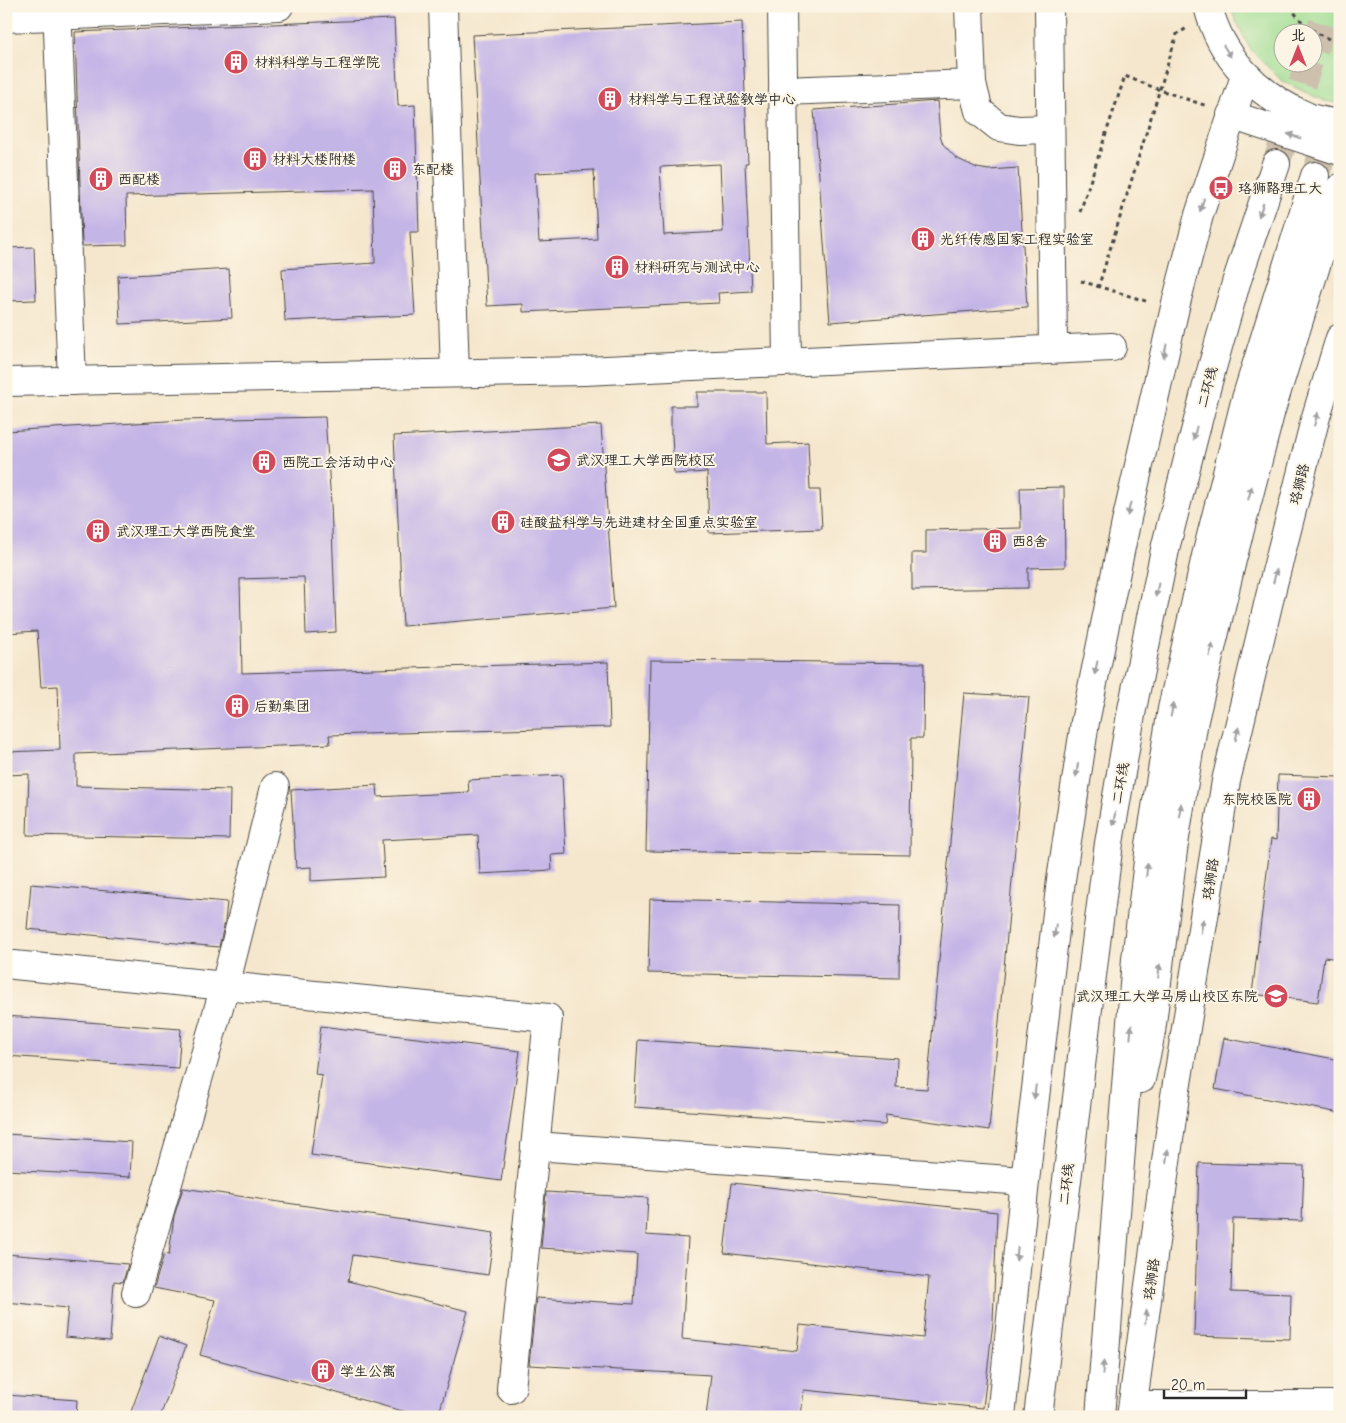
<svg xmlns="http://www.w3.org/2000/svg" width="1346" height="1423" font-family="'Comic Neue','LXGW WenKai TC',sans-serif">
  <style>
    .green { fill: #9edd92; stroke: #64845e; fill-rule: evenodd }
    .building { fill: #c4b5e7; fill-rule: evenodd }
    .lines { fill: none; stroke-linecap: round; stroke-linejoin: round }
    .highway-tunnel { stroke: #cdc1ad; stroke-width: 28; stroke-dasharray: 28 14; stroke-linecap: butt }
    .minor-casing { stroke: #494743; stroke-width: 30 }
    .major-casing { stroke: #494743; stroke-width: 30 }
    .highway-casing { stroke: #494743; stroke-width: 30 }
    .path { stroke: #494743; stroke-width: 3; stroke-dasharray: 4 4; stroke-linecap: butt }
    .minor { stroke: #fff; stroke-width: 28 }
    .major { stroke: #fff; stroke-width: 28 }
    .highway { stroke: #fff; stroke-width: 28 }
    .oneway { fill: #a0a0a0 }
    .labels { text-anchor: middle; stroke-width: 4; stroke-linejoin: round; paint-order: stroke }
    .poi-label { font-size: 14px; fill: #2b2b2b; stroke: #fcf5e5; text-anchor: start }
    .street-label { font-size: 14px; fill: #2b2b2b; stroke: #fcf5e5 }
  </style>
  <rect width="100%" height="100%" fill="#fcf5e5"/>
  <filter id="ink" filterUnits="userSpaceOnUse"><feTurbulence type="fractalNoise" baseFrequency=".02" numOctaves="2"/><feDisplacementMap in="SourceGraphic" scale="10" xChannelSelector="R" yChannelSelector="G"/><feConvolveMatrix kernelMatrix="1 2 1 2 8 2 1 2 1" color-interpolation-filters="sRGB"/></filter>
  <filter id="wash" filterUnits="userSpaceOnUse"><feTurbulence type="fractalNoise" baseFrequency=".0096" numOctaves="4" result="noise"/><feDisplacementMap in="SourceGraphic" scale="20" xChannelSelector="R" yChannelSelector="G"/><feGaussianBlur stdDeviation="1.12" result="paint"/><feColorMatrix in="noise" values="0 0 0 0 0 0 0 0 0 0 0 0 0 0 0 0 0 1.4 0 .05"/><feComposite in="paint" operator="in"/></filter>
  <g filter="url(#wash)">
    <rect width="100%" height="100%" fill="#f5e7cd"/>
    <path class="green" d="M1229,6H1340V103L1324,101L1282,81L1250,49ZM1284,32H1314V62H1284Z"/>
    <g id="blocks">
      <g class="building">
        <path d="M394,19L398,106L415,105L419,232H410L415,315L285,321L282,269L375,263L373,189L126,196L127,245L82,246L75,32Z"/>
        <path d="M742,22L748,163H745L751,291L718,293L719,303L523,312V304L487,306L472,35ZM720,164L723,232L664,235L660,167ZM594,170L597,239L539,242L535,173Z"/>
        <path d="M937,101L940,135L943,144L956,158L977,168L989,170L1018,168L1027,307L830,322L814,110Z"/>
        <path d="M34,247L36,300L6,301V248Z"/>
        <path d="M229,269L232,318L120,324L118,276Z"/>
        <path d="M697,392H766L767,444L808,442L810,490H820L822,529L709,533L707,472L674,474L672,434H671V406H697Z"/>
        <path d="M325,417L331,503L336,632L306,634L304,577L240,579L242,673L608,662L610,727L329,735L330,744L76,754V786L230,790L229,839L27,835L29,774L6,775V752L60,750L58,686L41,687L37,631L6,633V431L183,420Z"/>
        <path d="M601,425L614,608L403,626L394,436Z"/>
        <path d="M1064,487L1065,567L1028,568V588L912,590V553H926V530L1021,528L1020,488Z"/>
        <path d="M650,660L924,663L923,738H911L910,855L646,851Z"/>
        <path d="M964,693L1029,697L989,1130L886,1115L885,1125L634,1107L638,1040L897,1058L896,1087L927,1089Z"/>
        <path d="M562,775L566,854L551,855L552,870L480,874L478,835L382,840L384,877L311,881V867L296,868L291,790L377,785L378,797L469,792L468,780Z"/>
        <path d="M1278,775L1340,777V959L1324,957L1318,1002L1252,994L1271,839L1276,840Z"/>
        <path d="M31,884L227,902L225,922L219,947L27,929Z"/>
        <path d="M650,899L900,905L899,978L648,973Z"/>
        <path d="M6,1016L181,1029L178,1068L6,1056Z"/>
        <path d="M321,1026L520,1051L501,1181L311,1155L322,1075L315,1074Z"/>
        <path d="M1224,1038L1340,1060V1113L1215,1089Z"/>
        <path d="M6,1134L132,1142L130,1177L6,1170Z"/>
        <path d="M1199,1163L1304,1166L1302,1221L1233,1219L1231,1292L1291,1294L1290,1339L1194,1336Z"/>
        <path d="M732,1183L997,1212L993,1322L983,1408L804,1390L801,1417H706L711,1375L529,1365L536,1298L634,1304L637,1254L541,1248L546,1192L648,1198L646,1235L688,1238L682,1339L797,1351L800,1325L923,1338L929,1277L724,1253Z"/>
        <path d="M183,1188L494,1233L488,1275L353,1255L348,1281L468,1311L438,1417H424L200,1355L215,1300L154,1288L164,1254L169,1255L174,1216Z"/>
        <path d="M6,1254L128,1264L123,1282L114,1281L110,1341L65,1337L68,1308L6,1302Z"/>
        <path d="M159,1336L186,1346L160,1417H129Z"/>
        <path d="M6,1395L77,1400L76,1417H6Z"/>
      </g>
    </g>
  </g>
  <g filter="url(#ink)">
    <use href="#blocks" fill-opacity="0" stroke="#494743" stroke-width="1"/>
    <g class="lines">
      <g class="highway-tunnel">
        <path d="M1314,50L1328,6"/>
        <path d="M1276,164L1309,62"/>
        <path d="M1315,176L1340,102"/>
      </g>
      <defs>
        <g id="minor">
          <path d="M57,6L72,381"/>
          <path d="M443,6L455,373"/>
          <path d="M782,6L787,361"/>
          <path d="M1049,6L1053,349"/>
          <path d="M6,18L279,6"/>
          <path d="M972,84L979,111L999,127L1019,130L1050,129"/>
          <path d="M783,91L972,84L969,6"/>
          <path d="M6,382L584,371L1112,347"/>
          <path d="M14,965L548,1018L511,1389"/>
          <path d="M535,1146L1025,1181"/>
          <path d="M136,1293L225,986L275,787"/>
          <path d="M1134,1405H1340"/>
        </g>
        <g id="major">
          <path d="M1208,6C1220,57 1259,96 1306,116C1316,121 1329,122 1340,124"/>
          <path d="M1231,115L1340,151"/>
          <path d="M1001,1417L1025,1181L1061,880L1085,722L1127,518L1176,303L1199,215L1245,76"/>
          <path d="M1131,1417L1175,1096L1226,781L1272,588L1315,420L1340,338"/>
        </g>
        <g id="highway">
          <path d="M1141,1079L1151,1032L1173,850L1194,720L1232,560L1271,410L1340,188"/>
          <path d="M1038,1417L1095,951L1109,843L1132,709L1166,545L1206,389L1236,283L1276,164"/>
          <path d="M1100,1417L1136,959L1150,845L1172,709L1206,556L1245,402L1315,176"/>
        </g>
      </defs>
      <use href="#minor" class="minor-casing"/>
      <use href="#major" class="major-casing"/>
      <use href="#highway" class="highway-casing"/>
      <g class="path">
        <path d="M1290,6C1303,27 1317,35 1340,43"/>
        <path d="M1080,212L1125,76L1160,90L1207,106"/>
        <path d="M1081,281L1149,302"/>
        <path d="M1098,288L1177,34L1187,28"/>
      </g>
      <use href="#minor" class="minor"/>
      <use href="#major" class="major"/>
      <use href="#highway" class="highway"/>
    </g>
    <defs><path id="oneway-solid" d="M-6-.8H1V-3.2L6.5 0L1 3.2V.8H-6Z" transform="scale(1.25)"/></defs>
    <g class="oneway">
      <use href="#oneway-solid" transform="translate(1227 51) rotate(57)"/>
      <use href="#oneway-solid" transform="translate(1294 136) rotate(-161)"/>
      <use href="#oneway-solid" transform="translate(1202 205) rotate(107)"/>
      <use href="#oneway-solid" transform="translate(1261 210) rotate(109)"/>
      <use href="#oneway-solid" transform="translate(1165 351) rotate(103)"/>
      <use href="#oneway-solid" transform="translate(1316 419) rotate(-74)"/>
      <use href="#oneway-solid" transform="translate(1195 433) rotate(104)"/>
      <use href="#oneway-solid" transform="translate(1250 493) rotate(-75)"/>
      <use href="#oneway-solid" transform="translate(1129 509) rotate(103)"/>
      <use href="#oneway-solid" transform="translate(1275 576) rotate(-76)"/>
      <use href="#oneway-solid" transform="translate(1157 590) rotate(102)"/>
      <use href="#oneway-solid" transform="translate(1211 650) rotate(-77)"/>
      <use href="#oneway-solid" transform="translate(1096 668) rotate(102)"/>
      <use href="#oneway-solid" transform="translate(1172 710) rotate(-79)"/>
      <use href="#oneway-solid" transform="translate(1237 734) rotate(-77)"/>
      <use href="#oneway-solid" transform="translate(1077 770) rotate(98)"/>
      <use href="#oneway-solid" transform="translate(1180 810) rotate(-81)"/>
      <use href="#oneway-solid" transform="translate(1114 819) rotate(100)"/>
      <use href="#oneway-solid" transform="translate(1147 870) rotate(-83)"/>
      <use href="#oneway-solid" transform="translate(1202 926) rotate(-81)"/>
      <use href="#oneway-solid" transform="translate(1055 931) rotate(97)"/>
      <use href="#oneway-solid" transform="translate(1159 971) rotate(-83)"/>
      <use href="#oneway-solid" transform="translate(1131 1032) rotate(-85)"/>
      <use href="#oneway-solid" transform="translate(1035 1092) rotate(97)"/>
      <use href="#oneway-solid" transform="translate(1167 1156) rotate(-82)"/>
      <use href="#oneway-solid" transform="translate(1017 1254) rotate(96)"/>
      <use href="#oneway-solid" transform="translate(1146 1317) rotate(-82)"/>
      <use href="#oneway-solid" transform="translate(1103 1368) rotate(-85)"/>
    </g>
  </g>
  <defs>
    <symbol id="building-disc" viewBox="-11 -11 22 22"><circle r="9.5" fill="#d1495b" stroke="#fcf5e5"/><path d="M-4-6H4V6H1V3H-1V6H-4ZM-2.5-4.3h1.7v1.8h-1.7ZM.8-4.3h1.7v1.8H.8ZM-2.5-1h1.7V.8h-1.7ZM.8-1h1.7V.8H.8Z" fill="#fff"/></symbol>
    <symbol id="bus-disc" viewBox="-11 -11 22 22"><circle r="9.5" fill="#d1495b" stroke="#fcf5e5"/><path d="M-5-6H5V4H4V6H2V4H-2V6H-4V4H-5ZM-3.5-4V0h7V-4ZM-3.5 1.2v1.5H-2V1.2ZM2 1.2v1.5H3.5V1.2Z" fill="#fff"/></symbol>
    <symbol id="university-disc" viewBox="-11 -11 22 22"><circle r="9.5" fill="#d1495b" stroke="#fcf5e5"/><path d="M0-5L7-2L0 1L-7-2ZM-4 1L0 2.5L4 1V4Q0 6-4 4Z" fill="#fff"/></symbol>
  </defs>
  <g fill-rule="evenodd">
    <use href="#building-disc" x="222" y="48" width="28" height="28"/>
    <use href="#building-disc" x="596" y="85" width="28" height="28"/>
    <use href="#building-disc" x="241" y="145" width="28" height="28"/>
    <use href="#building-disc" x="381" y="155" width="28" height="28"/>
    <use href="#building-disc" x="87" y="165" width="28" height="28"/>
    <use href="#bus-disc" x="1207" y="174" width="28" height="28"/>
    <use href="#building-disc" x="909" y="225" width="28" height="28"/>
    <use href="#building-disc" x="603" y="253" width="28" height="28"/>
    <use href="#university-disc" x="545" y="446" width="28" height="28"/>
    <use href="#building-disc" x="250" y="448" width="28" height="28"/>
    <use href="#building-disc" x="489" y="508" width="28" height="28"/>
    <use href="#building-disc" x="84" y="517" width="28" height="28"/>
    <use href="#building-disc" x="981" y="527" width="28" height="28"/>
    <use href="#building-disc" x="223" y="692" width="28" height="28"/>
    <use href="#building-disc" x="1295" y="785" width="28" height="28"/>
    <use href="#university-disc" x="1262" y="982" width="28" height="28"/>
    <use href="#building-disc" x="309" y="1357" width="28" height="28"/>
  </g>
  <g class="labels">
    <g class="poi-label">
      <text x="254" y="67">材料科学与工程学院</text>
      <text x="628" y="104">材料学与工程试验教学中心</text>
      <text x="272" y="164">材料大楼附楼</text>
      <text x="412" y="174">东配楼</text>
      <text x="118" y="184">西配楼</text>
      <text x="1238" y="193">珞狮路理工大</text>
      <text x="940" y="244">光纤传感国家工程实验室</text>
      <text x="634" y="272">材料研究与测试中心</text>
      <text x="576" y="465">武汉理工大学西院校区</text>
      <text x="282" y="467">西院工会活动中心</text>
      <text x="520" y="527">硅酸盐科学与先进建材全国重点实验室</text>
      <text x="116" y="536">武汉理工大学西院食堂</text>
      <text x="1012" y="546">西8舍</text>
      <text x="254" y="711">后勤集团</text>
      <text x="1292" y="804" text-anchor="end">东院校医院</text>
      <text x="1258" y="1001" text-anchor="end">武汉理工大学马房山校区东院</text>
      <text x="340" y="1376">学生公寓</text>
    </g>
    <g class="street-label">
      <text transform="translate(1207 387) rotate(-75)" y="5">二环线</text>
      <text transform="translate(1299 484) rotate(-76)" y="5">珞狮路</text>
      <text transform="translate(1120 783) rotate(-80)" y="5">二环线</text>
      <text transform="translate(1210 879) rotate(-81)" y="5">珞狮路</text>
      <text transform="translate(1066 1184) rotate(-83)" y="5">二环线</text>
      <text transform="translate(1151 1279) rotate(-82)" y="5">珞狮路</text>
    </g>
  </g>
  <rect width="1346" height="1423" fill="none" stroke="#fcf5e5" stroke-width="25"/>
  <g transform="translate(1298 48)"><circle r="24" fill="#fcf5e5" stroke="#a8a49b"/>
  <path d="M0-4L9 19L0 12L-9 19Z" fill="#d1495b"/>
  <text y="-8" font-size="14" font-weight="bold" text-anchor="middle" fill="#2b2b2b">北</text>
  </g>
  <path d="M1164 1390v8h82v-8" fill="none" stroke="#2b2b2b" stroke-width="2.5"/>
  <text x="1171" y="1390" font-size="15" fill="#2b2b2b" stroke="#fcf5e5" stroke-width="4" paint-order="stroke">20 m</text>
</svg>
